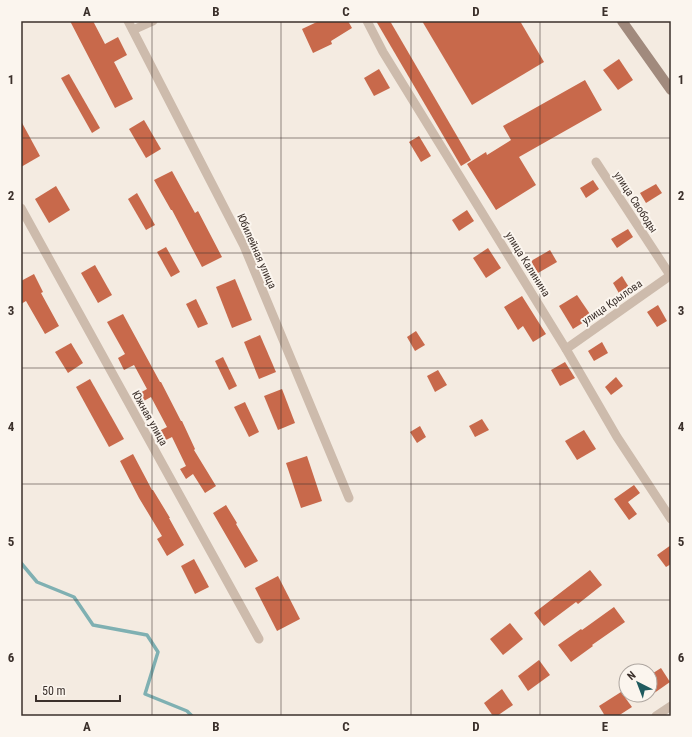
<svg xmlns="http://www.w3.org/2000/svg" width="692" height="737" font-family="'Roboto Condensed',sans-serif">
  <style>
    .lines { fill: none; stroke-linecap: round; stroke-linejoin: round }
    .stream { stroke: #7fb0b2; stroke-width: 3.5 }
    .building { fill: #c8694b }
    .street { stroke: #cdbbac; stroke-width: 9 }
    .secondary { stroke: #a18a7d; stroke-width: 10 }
    .grid { fill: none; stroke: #3b302b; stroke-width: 1; stroke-opacity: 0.55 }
    .labels { text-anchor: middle; stroke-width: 4; stroke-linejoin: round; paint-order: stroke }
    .street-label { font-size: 11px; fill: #3b302b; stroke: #fbf5ee }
    .neatline { fill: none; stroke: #3b302b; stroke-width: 1.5 }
    .grid-label { font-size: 13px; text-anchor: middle; font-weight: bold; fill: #3b302b }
  </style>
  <rect width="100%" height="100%" fill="#f4ebe1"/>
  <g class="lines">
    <path class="stream" d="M21,563L37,582L74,597L93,625L147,635L158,652L145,694L187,711L192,716"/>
  </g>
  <g class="building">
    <path d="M70,21H93L105,44L118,37L127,55L114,62L133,99L115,108Z"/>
    <path d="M319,21H348L352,28L331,41L332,44L313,53L302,29Z"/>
    <path d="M376,21H390L471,160L461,166Z"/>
    <path d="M422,21H520L544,62L472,105Z"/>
    <path d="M619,59L633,80L618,90L603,70Z"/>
    <path d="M379,69L390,88L374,96L364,78Z"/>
    <path d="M69,74L100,128L92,133L61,78Z"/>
    <path d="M585,80L602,110L519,157L536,185L496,210L467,164L486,152L487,155L511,140L503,126Z"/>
    <path d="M144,120L161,149L146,158L129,129Z"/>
    <path d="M21,121L40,156L21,167Z"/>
    <path d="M419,136L431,156L421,162L409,142Z"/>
    <path d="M172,171L195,213L198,211L222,257L202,267L172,210H171L154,180Z"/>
    <path d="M593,180L599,189L586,198L580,188Z"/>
    <path d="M656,184L662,193L646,203L640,193Z"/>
    <path d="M56,186L70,210L49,223L35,199Z"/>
    <path d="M137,193L155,225L146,230L128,199Z"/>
    <path d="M467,210L474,221L459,231L452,220Z"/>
    <path d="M628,229L633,237L617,248L611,239Z"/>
    <path d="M166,247L180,272L171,277L157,252Z"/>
    <path d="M488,248L501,268L486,278L473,258Z"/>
    <path d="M550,250L557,262L538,273L531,261Z"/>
    <path d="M95,265L112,295L98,303L81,273Z"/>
    <path d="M34,274L43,292L41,293L59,326L45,334L26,301L21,304V281Z"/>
    <path d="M622,276L630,289L620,295L613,283Z"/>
    <path d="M235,279L252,320L232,328L216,287Z"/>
    <path d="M577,295L592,317L573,329L559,306Z"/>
    <path d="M522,296L546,334L533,342L523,326L518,330L504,307Z"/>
    <path d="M196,299L208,324L198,328L186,304Z"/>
    <path d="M658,305L667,321L657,327L647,312Z"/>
    <path d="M123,314L160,382H161L181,421H182L195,449L194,450L216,486L205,493L193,474L186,479L180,469L186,466L172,437L162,442L157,432L167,427L151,397L142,402L138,394L147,389L134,365L124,370L118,358L125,354L107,322Z"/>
    <path d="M416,331L425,345L415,351L407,337Z"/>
    <path d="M260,335L276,372L259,379L244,342Z"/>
    <path d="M602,342L608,353L594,361L588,351Z"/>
    <path d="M71,343L83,363L68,373L55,352Z"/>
    <path d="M223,357L237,386L229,390L215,361Z"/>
    <path d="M565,362L575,378L560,386L551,370Z"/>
    <path d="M438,370L447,385L435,392L427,376Z"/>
    <path d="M616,377L623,386L611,395L605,387Z"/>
    <path d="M90,379L124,439L109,447L76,387Z"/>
    <path d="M282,389L295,423L278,430L264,396Z"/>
    <path d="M245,402L259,432L249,437L234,407Z"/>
    <path d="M482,419L489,430L475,437L469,426Z"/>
    <path d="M420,426L426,437L417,443L410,432Z"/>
    <path d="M584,430L596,449L577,460L565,441Z"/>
    <path d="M133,454L152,490H153L170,518H169L184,545L167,556L157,539L162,536L139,498L120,461Z"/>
    <path d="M307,456L322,501L301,508L286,463Z"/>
    <path d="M634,485L640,493L628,502L637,514L629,520L614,499Z"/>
    <path d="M226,505L237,523L236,524L258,561L245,568L213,513Z"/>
    <path d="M671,545V564L666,567L657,555Z"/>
    <path d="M194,559L209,587L195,594L181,566Z"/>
    <path d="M590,570L602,585L578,604L576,602L544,626L534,613Z"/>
    <path d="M278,576L300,619L277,631L255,588Z"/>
    <path d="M614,607L625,622L592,645L593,646L571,662L558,645L581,629L582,630Z"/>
    <path d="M510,623L523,639L503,655L490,639Z"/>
    <path d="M539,660L550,675L528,691L518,676Z"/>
    <path d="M661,668L670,682L650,696V675Z"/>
    <path d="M502,689L513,705L497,716H493L484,703Z"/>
    <path d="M621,692L632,707L618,716H605L599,706Z"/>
  </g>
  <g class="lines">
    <g class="street">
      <path d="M128,21L244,246L349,498"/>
      <path d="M367,21L383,52L566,349L617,437L671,519"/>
      <path d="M133,30L153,21"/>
      <path d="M596,162L670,275"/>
      <path d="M21,208L259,639"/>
      <path d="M566,349L671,275"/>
      <path d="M656,716L671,706"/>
    </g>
    <path class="secondary" d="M622,21L671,90"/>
  </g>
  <path class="grid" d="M152,21V716M281,21V716M411,21V716M540,21V716M21,138H671M21,253H671M21,368H671M21,484H671M21,600H671"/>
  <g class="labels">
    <g class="street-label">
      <text transform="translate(636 202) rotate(57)" y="4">улица Свободы</text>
      <text transform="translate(257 251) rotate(66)" y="4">Юбилейная улица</text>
      <text transform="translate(528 264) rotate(58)" y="4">улица Калинина</text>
      <text transform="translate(612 302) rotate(-35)" y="4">улица Крылова</text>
      <text transform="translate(150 418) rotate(61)" y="4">Южная улица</text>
    </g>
  </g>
  <rect width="692" height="737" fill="none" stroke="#fbf5ee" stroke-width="44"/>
  <g transform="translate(638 683) rotate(318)"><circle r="19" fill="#fbf5ee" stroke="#aea6a0"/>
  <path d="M0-3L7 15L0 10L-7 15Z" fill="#1f5a5e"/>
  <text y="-6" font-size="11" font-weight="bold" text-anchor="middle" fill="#3b302b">N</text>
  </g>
  <path d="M36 695v6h84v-6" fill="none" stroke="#3b302b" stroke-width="2"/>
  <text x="42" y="695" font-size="12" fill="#3b302b" stroke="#fbf5ee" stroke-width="3" paint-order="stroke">50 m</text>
  <rect x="22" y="22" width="648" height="693" class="neatline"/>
  <g class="grid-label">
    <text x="87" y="16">A</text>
    <text x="216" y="16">B</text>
    <text x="346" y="16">C</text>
    <text x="476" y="16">D</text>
    <text x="605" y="16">E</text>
    <text x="11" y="84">1</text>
    <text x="681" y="84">1</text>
    <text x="11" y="200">2</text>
    <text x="681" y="200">2</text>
    <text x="11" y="315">3</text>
    <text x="681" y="315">3</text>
    <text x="11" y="431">4</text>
    <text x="681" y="431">4</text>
    <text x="11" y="546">5</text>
    <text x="681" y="546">5</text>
    <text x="11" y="662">6</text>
    <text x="681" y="662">6</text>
    <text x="87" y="731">A</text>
    <text x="216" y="731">B</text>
    <text x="346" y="731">C</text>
    <text x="476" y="731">D</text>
    <text x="605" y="731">E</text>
  </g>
</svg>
